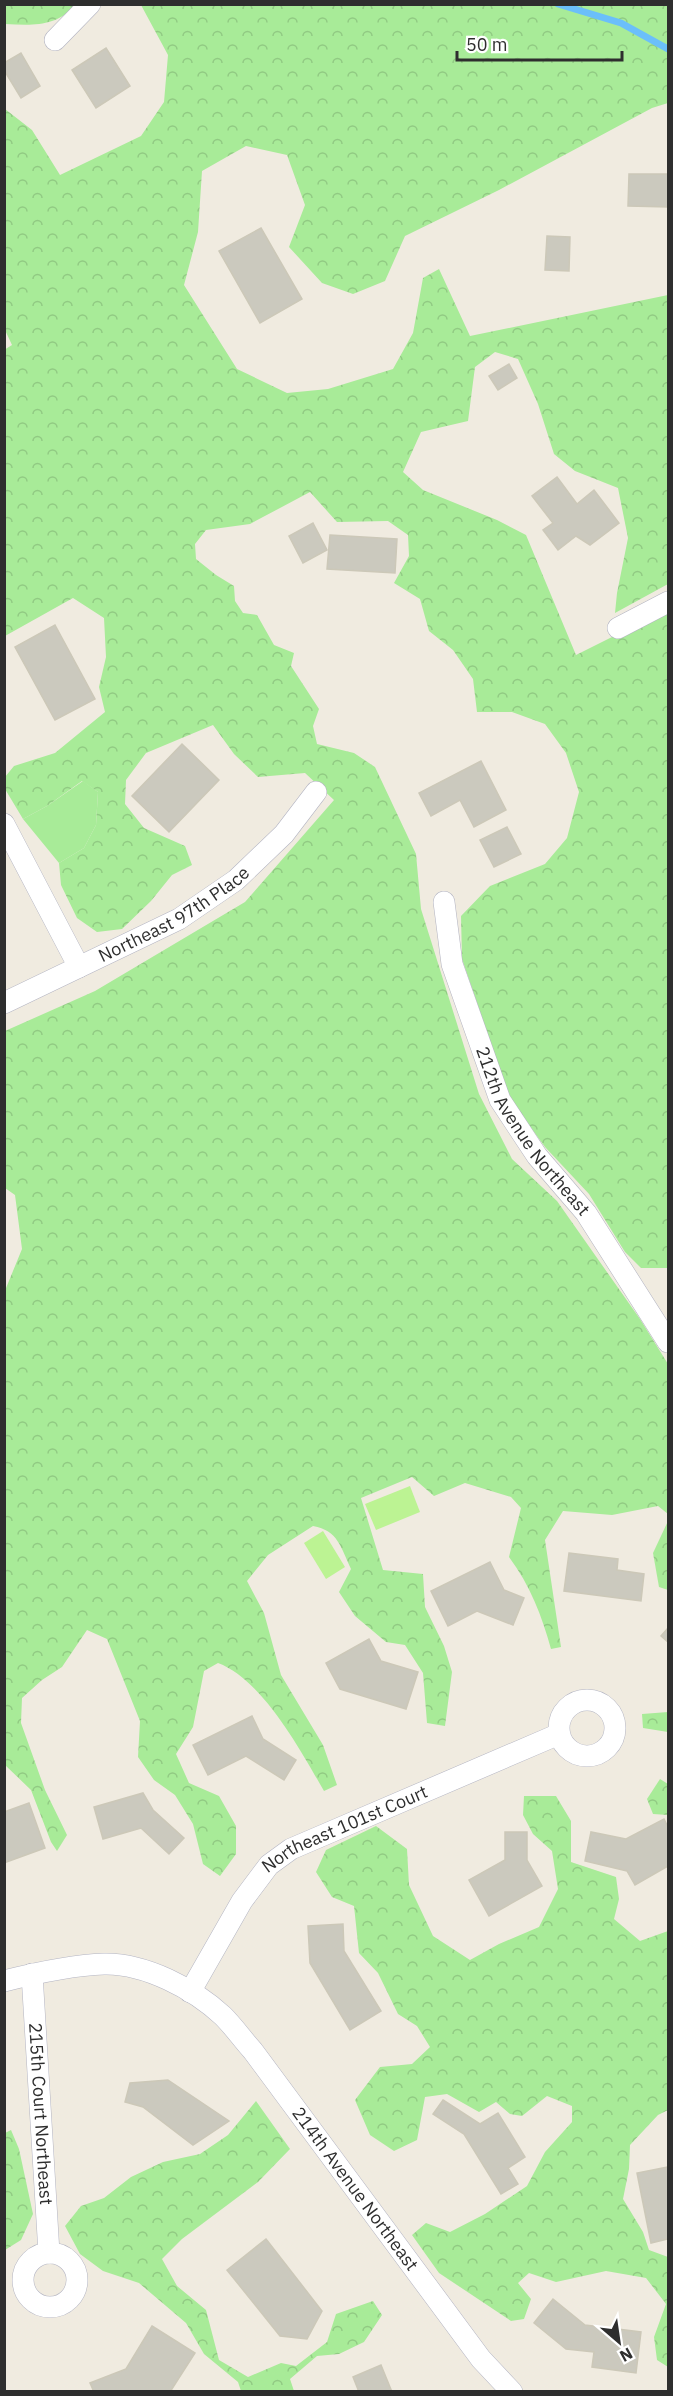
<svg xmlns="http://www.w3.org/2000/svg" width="673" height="2396" font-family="'IBM Plex Sans',sans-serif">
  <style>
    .grass { fill: #a8eb98 }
    .forest { fill: url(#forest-crowns) }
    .pitch { fill: #bcf393 }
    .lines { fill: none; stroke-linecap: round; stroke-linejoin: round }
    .stream { stroke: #6bbffa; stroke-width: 7 }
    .building { fill: #cbc9be; stroke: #ccc8b8; stroke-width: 1.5 }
    .street-casing { stroke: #b3b4c2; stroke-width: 22 }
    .street { stroke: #fff; stroke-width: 21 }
    .labels { text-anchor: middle; stroke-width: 6; stroke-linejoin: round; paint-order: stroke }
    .street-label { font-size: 18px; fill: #2e2e2e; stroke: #fff }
  </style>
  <defs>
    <pattern id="forest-crowns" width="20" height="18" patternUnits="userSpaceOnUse" patternTransform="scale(1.5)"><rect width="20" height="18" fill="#a8eb98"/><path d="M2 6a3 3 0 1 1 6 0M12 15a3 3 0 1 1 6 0" fill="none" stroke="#91ca83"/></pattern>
  </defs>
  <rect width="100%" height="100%" fill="#f0ebe0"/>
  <path class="grass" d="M83,781L98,792L96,825L84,848L59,863L23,819L47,806Z"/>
  <g class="forest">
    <path d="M5,5H74C57,28 30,25 5,24Z"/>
    <path d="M141,5H668V103L652,108L499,190L405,236L385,281L353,294L322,283L289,247L305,205L287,155L246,146L202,171L198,232L184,285L237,369L287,393L328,389L393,369L413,333L423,278L439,269L470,336L668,295V584L615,613L617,593L628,538L618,488L575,471L554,454L538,404L518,359L495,352L475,367L468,421L421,432L403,472L423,490L497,520L526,535L576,655L668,609L667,1268H641L625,1252L589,1194L545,1147L510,1099L462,959L461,916L490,886L545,864L567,838L579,792L566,753L545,724L512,712H477L473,679L453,650L429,631L420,599L394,583L409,556L408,535L388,521L337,522L310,492L250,524L206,530L195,544L196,559L216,575L234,586L235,601L243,613L257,615L274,645L294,653L291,666L319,709L313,726L317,744L354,753L375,767L416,854L421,909L479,1094L512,1159L557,1201L640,1319L668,1364V1514L658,1506L612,1515L563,1511L545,1540L561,1647L551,1649C542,1616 530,1585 509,1557L521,1508L511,1497L465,1483L434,1496L412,1477L361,1498L383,1570L423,1574L425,1607L444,1646L452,1672L445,1726L427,1723L423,1673L405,1645L386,1642L355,1616L339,1592L351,1569C341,1548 338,1530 313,1526L268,1555L247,1581L264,1613L281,1675L323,1745L337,1785L324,1791C301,1751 263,1680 218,1663L204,1671L193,1727L176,1754L189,1783L219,1796L236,1826V1854L220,1876L203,1864L193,1824L175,1795L154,1780L138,1757L140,1721L107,1639L87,1630L62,1667L42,1680L22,1698L21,1723L45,1790L67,1835L57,1851L51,1842L31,1790L5,1765L4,1293L22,1249L15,1195L5,1188V1031L95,991L245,902L334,800L305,773L258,777L234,754L213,725L146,753L126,780L125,804L144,828L185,846L192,865L172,875L151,901L122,929L97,932L77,918L61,885L59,863L84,848L96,825L98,792L82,781L47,806L23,819L5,789V777L14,766L55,753L105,712L99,687L106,657L104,618L73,598L5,636L4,350L12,345L5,330V109L32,130L60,175L141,136L164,102L168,55Z"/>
    <path d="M668,1521V1590L659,1587L653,1553Z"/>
    <path d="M668,1712V1732L643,1728L642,1714Z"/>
    <path d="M660,1779L668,1784V1815L653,1814L647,1799Z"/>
    <path d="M524,1796H556L571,1821V1862L616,1877L619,1899L614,1919L640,1941L668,1931V2110L658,2115L630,2145L629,2169L623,2199L643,2232L649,2250L668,2257V2367L657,2360L654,2337L666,2304L646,2278L606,2271L556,2282L529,2273L518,2283L531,2299L524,2319L511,2321L439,2273L412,2235L426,2223L450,2232L485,2214L527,2186L545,2152L572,2122V2106L547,2096L522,2116L510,2114L496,2102L479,2112L447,2094L425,2097L417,2140L394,2151L370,2135L355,2100L380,2067L412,2064L430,2047L417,2026L398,2014L378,1973L359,1953L354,1906L332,1897L316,1872L326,1850L376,1826L407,1849L409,1885L433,1936L470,1960L499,1944L539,1927L558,1889L552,1851L533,1834L523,1815Z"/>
    <path d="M256,2101L290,2149L258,2182L182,2239L162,2259L177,2286L206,2310L219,2360L248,2377L281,2363L296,2366L327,2342L336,2314L373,2301L382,2315L364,2342L339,2354L317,2356L290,2379L294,2391H241L238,2382L204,2354L186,2323L139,2283L103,2271L80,2254L65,2226L81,2206L104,2198L131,2177L163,2162L200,2154L228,2135Z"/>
    <path d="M11,2130L19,2149L33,2214L21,2240L5,2250V2133Z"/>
  </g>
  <g class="pitch">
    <path d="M410,1486L420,1512L376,1530L365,1504Z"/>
    <path d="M323,1531L345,1567L326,1579L304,1543Z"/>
  </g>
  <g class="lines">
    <path class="stream" d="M558,4L621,23L668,49"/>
  </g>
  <g class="building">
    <path d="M106,48L130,86L96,108L72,70Z"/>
    <path d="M21,53L40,86L21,98L4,70V63Z"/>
    <path d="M629,174H668V207L628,206Z"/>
    <path d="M261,228L302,299L260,323L219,251Z"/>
    <path d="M547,236L570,237L569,271L545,270Z"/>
    <path d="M509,364L517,378L498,390L489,376Z"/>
    <path d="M557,477L577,504L594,490L619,523L590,545L576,536L558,550L543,530L553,523L532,496Z"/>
    <path d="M313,523L327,550L303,563L289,536Z"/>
    <path d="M330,535L397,539L395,573L327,569Z"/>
    <path d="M55,625L95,699L55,720L15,647Z"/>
    <path d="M182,744L219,780L169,832L132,796Z"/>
    <path d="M481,761L506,810L474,827L460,800L431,816L419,793Z"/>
    <path d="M507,827L521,854L494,867L480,840Z"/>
    <path d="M569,1553L618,1559L617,1570L644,1574L641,1601L564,1591Z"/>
    <path d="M490,1562L504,1590L524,1598L513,1625L477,1611L448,1626L431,1591Z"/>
    <path d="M668,1628V1642L661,1636Z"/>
    <path d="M369,1639L381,1661L418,1672L406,1709L340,1689L326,1663Z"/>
    <path d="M252,1716L263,1739L296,1760L284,1780L246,1756L208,1775L193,1745Z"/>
    <path d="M143,1793L153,1810L184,1838L169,1854L141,1828L103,1839L94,1807Z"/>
    <path d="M29,1803L45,1848L4,1863V1812Z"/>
    <path d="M664,1819L668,1827V1866L635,1885L627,1871L585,1861L591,1832L626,1839Z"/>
    <path d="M505,1832H527V1860L542,1886L489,1916L469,1880L505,1860Z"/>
    <path d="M343,1924L344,1951L381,2011L350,2030L310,1963L308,1926Z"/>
    <path d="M168,2080L229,2121L193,2145L143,2107L125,2102L130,2083Z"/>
    <path d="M443,2100L480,2124L498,2113L525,2157L508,2168L518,2184L501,2194L464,2134L433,2114Z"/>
    <path d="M668,2167V2239L651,2243L637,2173Z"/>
    <path d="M266,2239L322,2311L307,2339L280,2336L227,2270Z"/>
    <path d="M553,2299L585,2325L641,2332L636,2373L592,2367L594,2352L566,2349L534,2323Z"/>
    <path d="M152,2326L195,2353L170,2392H94L90,2383L126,2369Z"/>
    <path d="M381,2365L392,2392H359L353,2377Z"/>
  </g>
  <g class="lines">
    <defs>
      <g id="street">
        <path d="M55,40L90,4"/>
        <path d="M618,628L668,602"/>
        <path d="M4,824L79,967"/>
        <path id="s1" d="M444,902L452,964L500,1100L537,1156L586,1213L668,1342"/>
        <path id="s2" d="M4,1003L179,919L236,880L284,834L316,792"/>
        <circle cx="587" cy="1728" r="28"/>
        <path id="s3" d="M32,1974L49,2253"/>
        <path id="s4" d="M4,1981C36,1973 71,1965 104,1964C145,1963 194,1989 223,2016C234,2027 243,2040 253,2051L481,2359L512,2392"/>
        <path id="s5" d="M190,1992L242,1901L269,1865L291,1849L559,1734"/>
        <circle cx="50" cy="2280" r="27"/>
      </g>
    </defs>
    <use href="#street" class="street-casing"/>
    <use href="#street" class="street"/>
  </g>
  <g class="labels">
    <g class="street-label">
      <text dy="6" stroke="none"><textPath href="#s2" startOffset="192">Northeast 97th Place</textPath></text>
      <text dy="6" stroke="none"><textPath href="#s1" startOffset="250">212th Avenue Northeast</textPath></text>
      <text dy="6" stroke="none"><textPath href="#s5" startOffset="234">Northeast 101st Court</textPath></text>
      <text dy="6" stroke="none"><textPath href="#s3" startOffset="140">215th Court Northeast</textPath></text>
      <text dy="6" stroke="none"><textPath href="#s4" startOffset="452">214th Avenue Northeast</textPath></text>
    </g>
  </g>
  <rect width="673" height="2396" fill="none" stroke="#2e2e2e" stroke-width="12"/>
  <g transform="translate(619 2342) rotate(151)" stroke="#ffffff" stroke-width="4.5" paint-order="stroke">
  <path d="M0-4.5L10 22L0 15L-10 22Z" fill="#2e2e2e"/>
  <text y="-9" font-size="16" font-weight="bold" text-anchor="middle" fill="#2e2e2e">N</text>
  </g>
  <path d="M457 51v9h165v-9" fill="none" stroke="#2e2e2e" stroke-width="3"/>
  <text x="466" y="51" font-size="18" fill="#2e2e2e" stroke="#ffffff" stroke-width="4.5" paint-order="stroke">50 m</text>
</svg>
